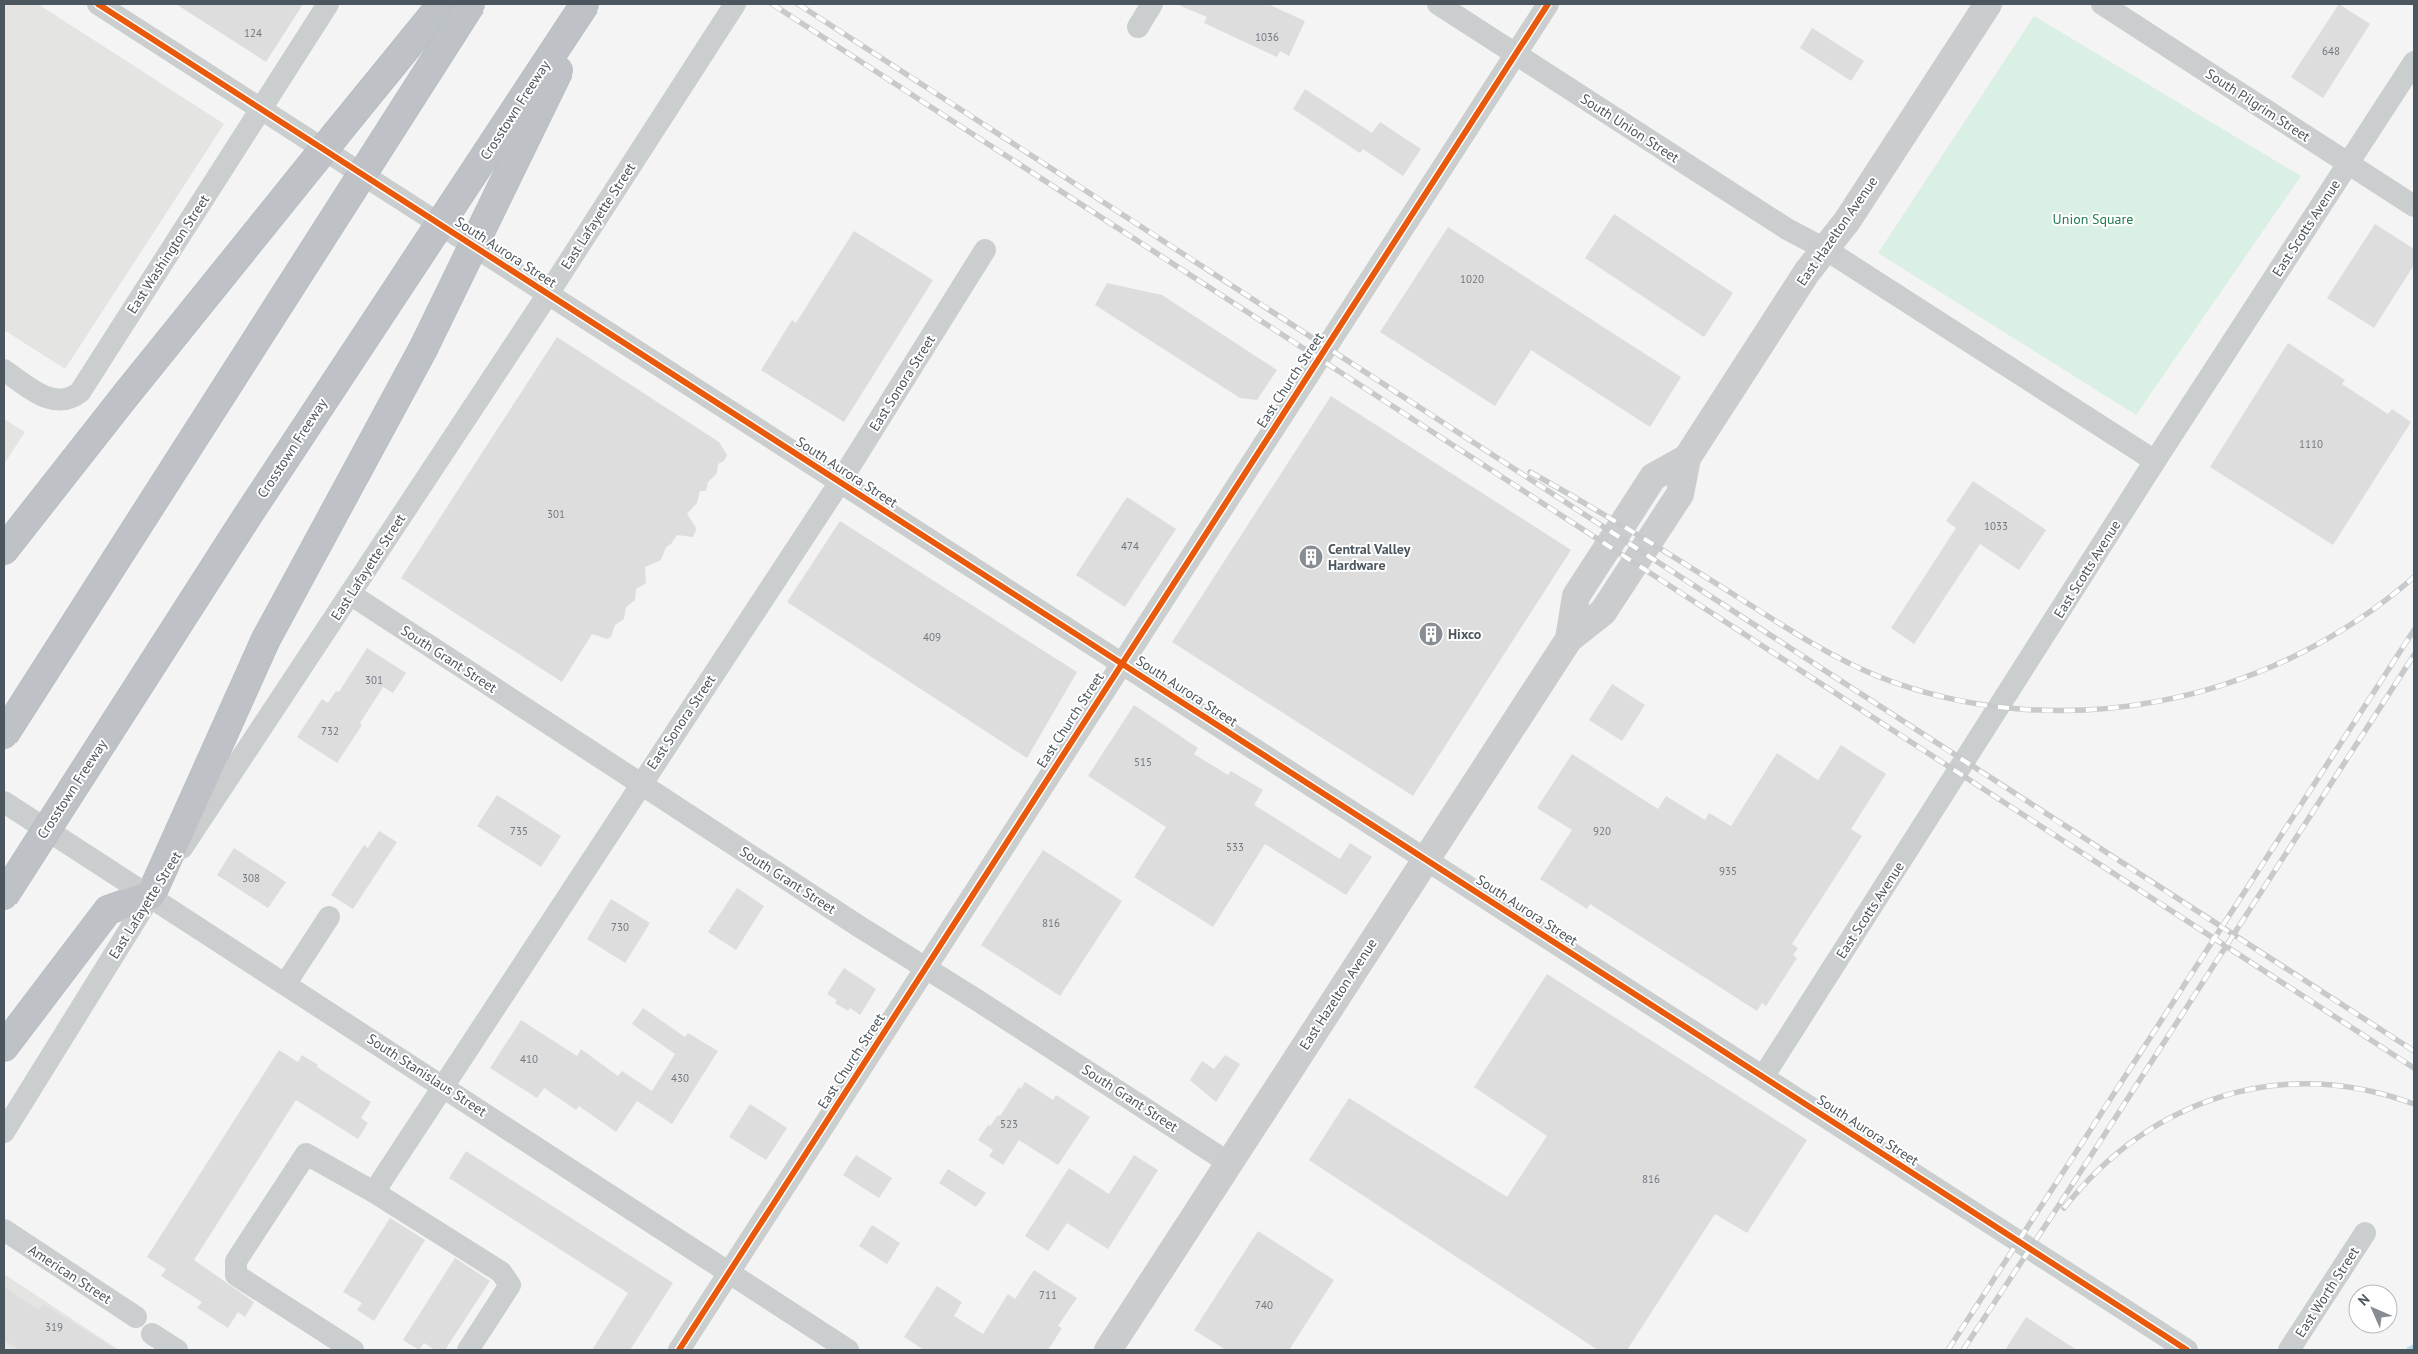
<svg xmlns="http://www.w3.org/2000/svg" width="2418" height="1354" font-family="'PT Sans',sans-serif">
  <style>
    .commercial { fill: #e4e4e2 }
    .green { fill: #dbf0e4 }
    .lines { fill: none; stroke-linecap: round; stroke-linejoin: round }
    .stream { stroke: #b4deea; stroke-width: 6 }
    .building { fill: #ddddde }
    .highway-casing { stroke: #b9bec2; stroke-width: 30 }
    .minor { stroke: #cbcecf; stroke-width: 22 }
    .major { stroke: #caccce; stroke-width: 28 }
    .highway { stroke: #bec2c6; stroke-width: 28 }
    .rail-casing { stroke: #c7c9ca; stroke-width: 5.5 }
    .rail { stroke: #fff; stroke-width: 4; stroke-dasharray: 11; stroke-linecap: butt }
    .highway-bridge-casing { stroke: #b9bec2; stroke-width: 30; stroke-linecap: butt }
    .highway-bridge { stroke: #bec2c6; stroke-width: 28 }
    .cycleway-casing { stroke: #fff; stroke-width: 9 }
    .cycleway { stroke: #e8590c; stroke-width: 6 }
    .labels { text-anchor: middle; stroke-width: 4; stroke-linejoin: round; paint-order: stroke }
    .number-label { font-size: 11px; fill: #71787f }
    .street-label { font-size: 14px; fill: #4c565e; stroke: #fff }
    .park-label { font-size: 14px; fill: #227b4f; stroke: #fff }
    .poi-label { font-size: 14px; font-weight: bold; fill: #4c565e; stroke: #fff; text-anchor: start }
  </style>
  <rect width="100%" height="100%" fill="#f4f4f4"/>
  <g class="commercial">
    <path d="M4,4H38L224,124L65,369L4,330Z"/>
    <path d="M4,419L25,432L4,464Z"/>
    <path d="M4,1274L119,1350H4Z"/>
  </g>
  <path class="green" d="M2034,16L2301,176L2136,415L1878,253Z"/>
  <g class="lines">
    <path class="stream" d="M2409,1350L2414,1347"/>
  </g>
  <g class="building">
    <path d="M176,4H303L266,62Z"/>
    <path d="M1176,4H1268L1305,21L1289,56L1280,51L1277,57L1204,23L1207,17Z"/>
    <path d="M2339,4L2370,24L2323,98L2291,77Z"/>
    <path d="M1812,28L1864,61L1851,81L1800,48Z"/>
    <path d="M1305,89L1372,133L1380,122L1421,149L1403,176L1363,149L1360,153L1293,109Z"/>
    <path d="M1614,214L1733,293L1704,337L1585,258Z"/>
    <path d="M2375,224L2414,249V265L2374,328L2327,298Z"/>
    <path d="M1448,227L1681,377L1650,427L1531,350L1495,406L1380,332Z"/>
    <path d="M854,231L933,280L844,422L761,370L792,320L796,323Z"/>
    <path d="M1107,283L1162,295L1277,370L1257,400L1240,398L1095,305Z"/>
    <path d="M557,337L719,442L727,455L724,461L718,464L717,473L708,482L706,491H700L697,503L687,514L695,526L696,530L693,537L677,535L671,544L666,547L661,560L645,567L646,583L636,589L635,600L626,607L624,619L615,625L611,637L607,639L592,634L562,682L401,578Z"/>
    <path d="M2288,343L2345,380L2342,384L2388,414L2392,409L2411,422L2333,545L2210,467Z"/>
    <path d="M1331,396L1571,550L1413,796L1172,642Z"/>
    <path d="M1973,481L2046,530L2019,570L1980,544L1914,644L1891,628L1956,528L1946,521Z"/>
    <path d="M1127,497L1176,529L1125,607L1076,575Z"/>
    <path d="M840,521L1077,672L1027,758L787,602Z"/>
    <path d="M367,648L406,673L393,693L383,687L360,723L362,725L337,763L297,737L322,699L328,703L336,691L339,692Z"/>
    <path d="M1612,684L1645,705L1622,741L1589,720Z"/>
    <path d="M1134,705L1198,748L1194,754L1228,775L1231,771L1263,790L1254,805L1280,821L1340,859L1350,843L1372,857L1346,895L1265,844L1213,927L1134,877L1166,827L1088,776Z"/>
    <path d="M1841,745L1886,774L1851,829L1862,836L1792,944L1798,948L1793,955L1797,958L1766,1006L1762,1003L1757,1011L1590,904L1587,909L1540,879L1572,830L1537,808L1572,754L1658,809L1666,796L1705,820L1709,813L1731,826L1777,753L1818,780Z"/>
    <path d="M497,795L561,836L541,867L477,826Z"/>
    <path d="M379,831L397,842L353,909L331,895L364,845L368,848Z"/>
    <path d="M234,848L286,882L268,908L217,875Z"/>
    <path d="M1043,850L1122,901L1060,996L981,945Z"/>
    <path d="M737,888L764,906L736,950L708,932Z"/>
    <path d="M611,899L650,923L625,963L587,939Z"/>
    <path d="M844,968L876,989L860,1015L850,1008L848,1011L835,1003L837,1000L827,994Z"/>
    <path d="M1547,974L1807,1140L1747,1233L1715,1214L1627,1350H1598L1309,1160L1349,1098L1507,1197L1547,1136L1474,1087Z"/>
    <path d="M643,1008L685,1037L688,1033L718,1051L672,1124L637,1101L616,1132L579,1106L576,1110L544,1088L537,1098L490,1068L521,1020L577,1056L581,1049L618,1076L622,1071L652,1091L675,1054L632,1024Z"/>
    <path d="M279,1050L298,1062L302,1055L318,1065L317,1067L371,1102L361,1118L368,1123L358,1139L296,1100L194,1260L254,1302L245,1317L238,1312L228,1328L197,1308L202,1302L161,1276L166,1269L147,1257Z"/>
    <path d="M1225,1055L1240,1064L1216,1102L1190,1080L1202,1061L1214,1069Z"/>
    <path d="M1025,1082L1053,1100L1056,1095L1090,1117L1058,1165L1019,1140L1003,1165L989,1156L993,1150L978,1140L988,1125L990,1126L998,1115L1000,1116L1019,1087L1021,1089Z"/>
    <path d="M750,1104L787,1128L766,1160L729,1137Z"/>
    <path d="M466,1151L673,1283L630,1350H592L628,1293L449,1178Z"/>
    <path d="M856,1155L892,1178L879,1198L843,1175Z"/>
    <path d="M1134,1155L1158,1170L1108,1249L1067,1223L1048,1251L1025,1236L1069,1168L1109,1194Z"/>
    <path d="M948,1169L986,1193L976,1207L939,1183Z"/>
    <path d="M390,1218L425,1240L374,1321L357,1310L362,1303L343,1292Z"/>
    <path d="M872,1225L900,1243L887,1264L859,1246Z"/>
    <path d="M1258,1231L1334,1280L1289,1350H1226L1194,1330Z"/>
    <path d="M455,1258L490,1281L445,1350H435L424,1343L419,1350L403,1340Z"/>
    <path d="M1034,1270L1077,1298L1058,1326L1062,1328L1048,1350H924L904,1337L937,1286L962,1302L954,1316L983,1334L1008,1294L1015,1299Z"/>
    <path d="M4,1287L39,1310L43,1304L117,1350H18L4,1340Z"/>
    <path d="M2026,1317L2077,1350H2005Z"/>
  </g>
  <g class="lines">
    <defs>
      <g id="highway">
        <path d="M337,133L442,4"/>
        <path d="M4,550L125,396"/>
        <path d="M4,1047L108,910L151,895L266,639L423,349"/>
      </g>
    </defs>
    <use href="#highway" class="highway-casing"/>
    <g class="minor">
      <path d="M98,4L2187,1350"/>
      <path d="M1438,4L1787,229L1825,249L2155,461"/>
      <path d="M2102,4L2414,206"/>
      <path d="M1138,27L1152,4"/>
      <path d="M4,370C26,385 54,413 80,392L328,4"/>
      <path d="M350,594L860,927L977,1000L1229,1163"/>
      <path d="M4,802L848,1350"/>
      <path d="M182,848L548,294L735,4"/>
      <path d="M286,983L329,917"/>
      <path d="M1763,1077L2155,461L2414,62"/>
      <path d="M4,1132L156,887"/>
      <path d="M374,1192L840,482L985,250"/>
      <path d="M4,1230L136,1317"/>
      <path d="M152,1334L177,1350"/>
      <path d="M353,1350L236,1275V1261L306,1154L374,1192L501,1272L510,1285L468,1350"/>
      <path d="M679,1350L1548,4"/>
      <path d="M2289,1350L2365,1233"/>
    </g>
    <g class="major">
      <path d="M1569,639L1576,596L1615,536L1653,477L1687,458"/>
      <path d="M1108,1350L1569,639L1603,612L1680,494L1687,458L1807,272L1847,221L1988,4"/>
    </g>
    <use href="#highway" class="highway"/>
    <defs>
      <g id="rail">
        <path d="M772,4L2414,1068"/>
        <path d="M798,4C1337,353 1874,704 2414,1051"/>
        <path d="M1530,472C1600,511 1668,553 1736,596C1781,624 1826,655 1877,676C2058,748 2269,704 2414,577"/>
        <path d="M2064,1208C2151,1098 2282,1055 2414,1104"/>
        <path d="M1948,1350L2414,630"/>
        <path d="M1963,1350L2061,1202L2414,655"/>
      </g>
    </defs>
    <use href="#rail" class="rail-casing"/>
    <use href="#rail" class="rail"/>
    <defs>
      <g id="highway-bridge">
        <path d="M423,349L559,70"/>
        <path d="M125,396L337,133"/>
        <path d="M4,735L471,4"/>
        <path d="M4,896L248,515L585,4"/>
      </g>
    </defs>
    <use href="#highway-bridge" class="highway-bridge-casing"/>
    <use href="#highway-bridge" class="highway-bridge"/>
    <defs>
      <g id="cycleway">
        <path d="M98,4L2187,1350"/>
        <path d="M679,1350L1548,4"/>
      </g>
    </defs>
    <use href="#cycleway" class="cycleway-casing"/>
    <use href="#cycleway" class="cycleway"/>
  </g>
  <defs>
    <symbol id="building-disc" viewBox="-11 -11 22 22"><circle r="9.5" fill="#878d92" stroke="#fff"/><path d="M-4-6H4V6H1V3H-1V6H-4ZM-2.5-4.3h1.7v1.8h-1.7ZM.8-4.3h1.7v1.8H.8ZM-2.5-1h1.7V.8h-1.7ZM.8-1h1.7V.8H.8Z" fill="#fff"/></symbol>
  </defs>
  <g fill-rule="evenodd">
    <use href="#building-disc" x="1297" y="543" width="28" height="28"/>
    <use href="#building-disc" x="1417" y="620" width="28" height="28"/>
  </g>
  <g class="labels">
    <g class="number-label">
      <text x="253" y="37">124</text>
      <text x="1267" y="41">1036</text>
      <text x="2331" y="55">648</text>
      <text x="1472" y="283">1020</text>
      <text x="2311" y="448">1110</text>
      <text x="556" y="518">301</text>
      <text x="1996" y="530">1033</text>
      <text x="1130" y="550">474</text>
      <text x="932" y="641">409</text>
      <text x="374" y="684">301</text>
      <text x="330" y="735">732</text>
      <text x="1143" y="766">515</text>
      <text x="519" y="835">735</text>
      <text x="1602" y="835">920</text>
      <text x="1235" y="851">533</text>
      <text x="1728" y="875">935</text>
      <text x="251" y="882">308</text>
      <text x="1051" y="927">816</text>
      <text x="620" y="931">730</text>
      <text x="529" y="1063">410</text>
      <text x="680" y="1082">430</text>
      <text x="1009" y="1128">523</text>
      <text x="1651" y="1183">816</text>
      <text x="1048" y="1299">711</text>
      <text x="1264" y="1309">740</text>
      <text x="54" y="1331">319</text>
    </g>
    <g class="street-label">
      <text transform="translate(2258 105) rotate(33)" y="5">South Pilgrim Street</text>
      <text transform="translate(515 110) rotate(-57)" y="5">Crosstown Freeway</text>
      <text transform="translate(1630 128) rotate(33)" y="5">South Union Street</text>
      <text transform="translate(598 216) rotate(-57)" y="5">East Lafayette Street</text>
      <text transform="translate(2306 228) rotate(-57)" y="5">East Scotts Avenue</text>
      <text transform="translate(1837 231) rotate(-55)" y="5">East Hazelton Avenue</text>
      <text transform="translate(506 252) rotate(33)" y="5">South Aurora Street</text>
      <text transform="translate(168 254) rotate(-57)" y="5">East Washington Street</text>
      <text transform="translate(1290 380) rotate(-57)" y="5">East Church Street</text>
      <text transform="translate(902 383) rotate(-58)" y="5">East Sonora Street</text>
      <text transform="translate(292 448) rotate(-57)" y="5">Crosstown Freeway</text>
      <text transform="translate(847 472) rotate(33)" y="5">South Aurora Street</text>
      <text transform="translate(368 567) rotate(-57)" y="5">East Lafayette Street</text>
      <text transform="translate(2087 569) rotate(-58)" y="5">East Scotts Avenue</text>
      <text transform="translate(449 659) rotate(33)" y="5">South Grant Street</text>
      <text transform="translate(1187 691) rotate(33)" y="5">South Aurora Street</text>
      <text transform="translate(1070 720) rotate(-57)" y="5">East Church Street</text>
      <text transform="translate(681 722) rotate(-56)" y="5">East Sonora Street</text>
      <text transform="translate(72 789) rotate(-57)" y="5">Crosstown Freeway</text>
      <text transform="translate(788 880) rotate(33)" y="5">South Grant Street</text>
      <text transform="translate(145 905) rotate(-58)" y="5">East Lafayette Street</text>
      <text transform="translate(1527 910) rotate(33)" y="5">South Aurora Street</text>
      <text transform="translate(1870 910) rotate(-57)" y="5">East Scotts Avenue</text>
      <text transform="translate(1338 994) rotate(-57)" y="5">East Hazelton Avenue</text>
      <text transform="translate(851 1061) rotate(-57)" y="5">East Church Street</text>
      <text transform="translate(427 1075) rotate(33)" y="5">South Stanislaus Street</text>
      <text transform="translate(1130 1098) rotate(33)" y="5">South Grant Street</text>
      <text transform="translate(1868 1130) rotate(33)" y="5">South Aurora Street</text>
      <text transform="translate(70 1274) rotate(33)" y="5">American Street</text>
      <text transform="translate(2327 1292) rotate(-57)" y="5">East Worth Street</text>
    </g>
    <g class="park-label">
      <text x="2093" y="224">Union Square</text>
    </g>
    <g class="poi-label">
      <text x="1328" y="554">Central Valley<tspan x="1328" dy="16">Hardware</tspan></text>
      <text x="1448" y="639">Hixco</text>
    </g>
  </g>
  <rect width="2418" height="1354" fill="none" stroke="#4c565e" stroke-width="10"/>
  <g transform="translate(2373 1309) rotate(315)"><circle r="24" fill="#ffffff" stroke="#b7bbbf"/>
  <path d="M0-4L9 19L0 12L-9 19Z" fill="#878d92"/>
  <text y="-8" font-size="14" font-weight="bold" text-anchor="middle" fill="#4c565e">N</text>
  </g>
</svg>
